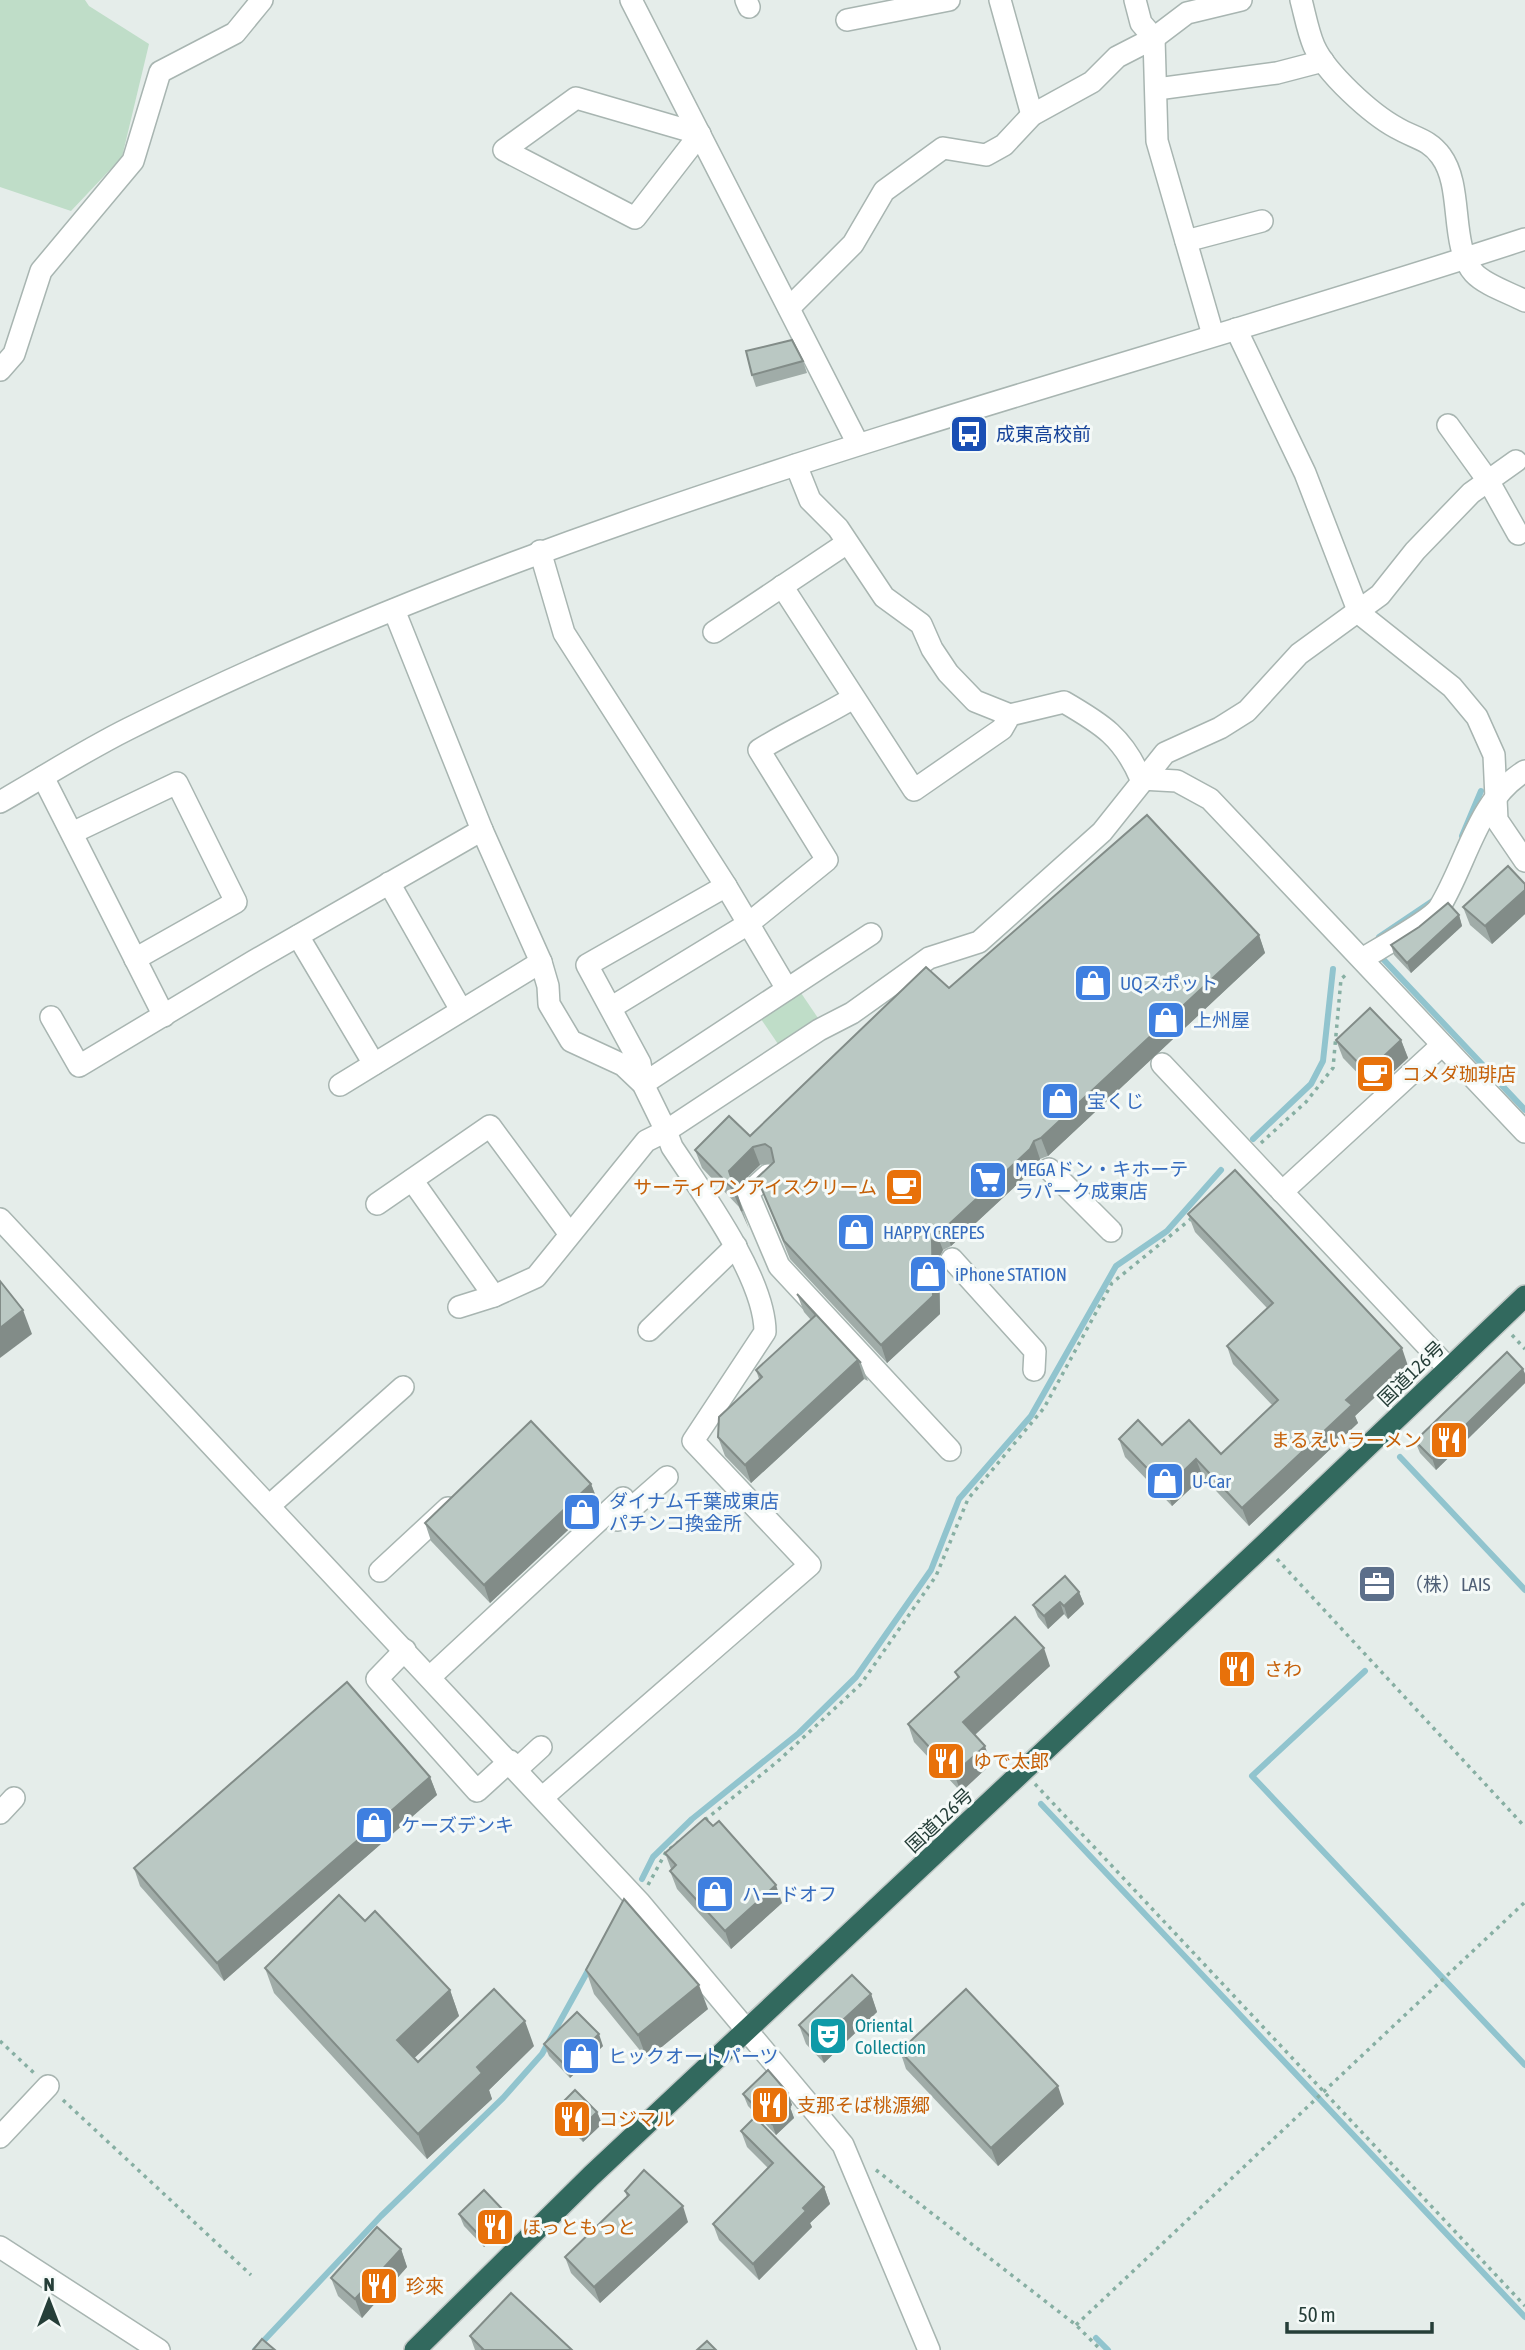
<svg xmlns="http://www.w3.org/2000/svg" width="1525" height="2350" font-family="'Asap Condensed','Noto Sans JP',sans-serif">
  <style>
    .green { fill: #bfddc8 }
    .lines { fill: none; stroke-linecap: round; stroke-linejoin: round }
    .stream { stroke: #91c4ce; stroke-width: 6 }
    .minor-casing { stroke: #a8b5b1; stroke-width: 24 }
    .highway-casing { stroke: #c2c9c7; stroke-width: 24 }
    .path { stroke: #87afa3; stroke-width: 3.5; stroke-dasharray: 3.5 5; stroke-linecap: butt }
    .minor { stroke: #fff; stroke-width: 21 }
    .highway { stroke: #32695e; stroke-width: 21 }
    .wall { fill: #a0aca8 }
    .shaded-wall { fill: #828c88 }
    .building { fill: #bac8c3; stroke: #828c88; stroke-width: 2 }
    .labels { text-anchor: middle; stroke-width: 6; stroke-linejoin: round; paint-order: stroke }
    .transit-label { font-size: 19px; fill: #164399; stroke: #f5faf8; text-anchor: start }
    .shop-label { font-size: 19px; fill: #366cbe; stroke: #f5faf8; text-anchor: start }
    .food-label { font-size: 19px; fill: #c56008; stroke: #f5faf8; text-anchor: start }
    .street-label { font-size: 19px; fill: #253e38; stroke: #f5faf8 }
    .service-label { font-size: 19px; fill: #4e5e75; stroke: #f5faf8; text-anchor: start }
    .culture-label { font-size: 19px; fill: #0d838f; stroke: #f5faf8; text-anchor: start }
  </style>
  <rect width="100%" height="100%" fill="#e5edea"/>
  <g class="green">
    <path d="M0,0H85L89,6L149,44L122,157L71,211L0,187Z"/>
    <path d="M801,993L818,1018L778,1044L761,1019Z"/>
  </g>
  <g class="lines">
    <g class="stream">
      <path d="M1462,836L1481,791"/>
      <path d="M1379,937L1434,900"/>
      <path d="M1382,958L1525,1110"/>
      <path d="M1253,1139L1311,1084L1323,1061L1333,969"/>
      <path d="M1400,1457L1525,1590"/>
      <path d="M1365,1671L1252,1776L1525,2065"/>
      <path d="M1041,1804L1525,2317"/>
      <path d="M642,1879L653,1857L692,1819L799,1733L856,1677L931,1570L959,1499L1031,1416L1116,1266L1167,1231L1221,1170"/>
      <path d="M1096,2338L1108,2350"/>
      <path d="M255,2350L381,2216L503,2098L542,2054L590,1967"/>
    </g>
    <defs>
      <g id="minor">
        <path d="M631,0L858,444"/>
        <path d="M746,0L749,7"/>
        <path d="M1000,0L1032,115"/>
        <path d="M1135,0L1141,23L1154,38L1157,141L1213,335"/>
        <path d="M1301,0C1305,15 1308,32 1314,46C1326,73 1371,114 1397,128C1414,138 1429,139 1441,156C1464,187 1449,245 1474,273C1485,285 1510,293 1525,301"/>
        <path d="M847,20L949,0"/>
        <path d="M1157,89L1277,73L1323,61"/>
        <path d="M576,98L700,134L635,218L504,150Z"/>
        <path d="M1186,241L1262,221"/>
        <path d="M789,308L853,244L884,191L943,148L986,155L1004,145L1032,115L1092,82L1117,57L1154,38L1187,13L1241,0"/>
        <path d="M1236,329L1305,473L1359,613L1452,687L1477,717L1494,755L1497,820L1525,861"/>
        <path d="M0,370L14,354L41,271L133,161L160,72L235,33L262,0"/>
        <path d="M1448,425L1489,482L1518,534"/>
        <path d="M796,465L810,500L838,528L884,597L921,624L932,649L948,673L975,701L1010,715"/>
        <path d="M540,551L564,633L726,886L787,989"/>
        <path d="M782,586L914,790L1002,729L1010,715L1064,702C1102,724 1123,737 1141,779"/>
        <path d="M394,610L482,830L541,962L548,986L549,1004L571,1041L623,1065L643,1084L666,1131L646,1141L536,1277L494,1296L459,1307"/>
        <path d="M714,632L847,543"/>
        <path d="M43,777L164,1016"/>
        <path d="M1141,779L1177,781L1210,799L1525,1132"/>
        <path d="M0,802C42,778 84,751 128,729C571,507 1056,392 1525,239"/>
        <path d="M72,833L177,783L236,902L135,959"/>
        <path d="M389,883L461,1010"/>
        <path d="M726,886L587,965L640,1063L643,1084L871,934"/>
        <path d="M298,936L374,1064"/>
        <path d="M1362,959C1378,949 1431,920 1439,908C1467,863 1477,800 1525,771"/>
        <path d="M612,1007L748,924L827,860L759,750C789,731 822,717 853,698"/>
        <path d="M51,1017L79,1066L254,961L482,830"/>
        <path d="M1162,1064L1449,1369"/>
        <path d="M340,1085L541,962"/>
        <path d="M1049,1169L1111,1231"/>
        <path d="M768,1175L748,1193L779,1266L950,1450"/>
        <path d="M412,1180L494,1296"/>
        <path d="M1282,1192L1442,1045"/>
        <path d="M377,1204L490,1126L569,1233"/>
        <path d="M0,1219L640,1903L843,2145L929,2350"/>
        <path d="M952,1259L1035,1351L1034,1370"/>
        <path d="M649,1330L736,1246"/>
        <path d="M269,1506L403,1387"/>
        <path d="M618,1520L667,1477"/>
        <path d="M380,1571L448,1508"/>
        <path d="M405,1650L377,1679L477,1791L510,1761"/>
        <path d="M430,1677L623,1498"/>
        <path d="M517,1769L541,1747"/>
        <path d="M543,1797L810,1565L693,1441L765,1332C765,1278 702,1192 672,1147L666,1131L819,1030L852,1013L929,958L979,942L1102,832L1165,753L1220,728L1247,711L1299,654L1380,595L1415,551L1471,493L1516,461"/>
        <path d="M0,1813L14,1798"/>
        <path d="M0,2137L48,2086"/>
        <path d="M0,2247L159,2350"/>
      </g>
      <path id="highway" d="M415,2350L591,2176L1264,1545L1525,1296"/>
    </defs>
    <use href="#minor" class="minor-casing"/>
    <use href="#highway" class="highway-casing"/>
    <g class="path">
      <path d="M1261,1143L1306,1102L1333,1068L1341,979L1348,973"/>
      <path d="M1512,1335L1525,1349"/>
      <path d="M1277,1559L1525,1827"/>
      <path d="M1035,1784L1525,2306"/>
      <path d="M705,1820L777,1762L861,1684L936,1576L968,1499L1044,1408L1112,1283L1192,1218"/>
      <path d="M648,1885L666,1852L680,1841"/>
      <path d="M0,2041L34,2073"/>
      <path d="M63,2100L251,2275"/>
      <path d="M876,2170L1076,2325L1101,2350"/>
      <path d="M1076,2325L1525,1902"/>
    </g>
    <use href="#minor" class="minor"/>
    <use href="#highway" class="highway"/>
  </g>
  <g class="wall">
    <path d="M803,361L807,373L756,387L752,375Z"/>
    <path d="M1525,884V914L1492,944L1470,925L1463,907Z"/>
    <path d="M1459,915L1462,926L1411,973L1394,955L1391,945Z"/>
    <path d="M1259,935L1265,953L1048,1156L1040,1159L1036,1167L951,1246L943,1250L939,1258L940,1314L887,1363L790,1259L757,1178L772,1163L760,1165L735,1189L749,1229L739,1207L702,1168L695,1150L750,1136L949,988Z"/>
    <path d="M1336,1040H1401L1408,1058L1374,1090L1343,1058Z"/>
    <path d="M1188,1214L1408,1366L1355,1416L1358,1423L1249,1526L1203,1477L1172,1506L1125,1457L1119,1439L1221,1454L1273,1406L1233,1364L1227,1346L1267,1308L1195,1232Z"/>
    <path d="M797,1294L861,1363L868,1381L864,1379L751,1483L725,1456L718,1437L759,1379L756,1370L811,1320L804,1312Z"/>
    <path d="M1523,1369L1525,1374V1383L1436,1470L1420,1453L1415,1441Z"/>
    <path d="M591,1484L598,1502L490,1603L431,1541L425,1523Z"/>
    <path d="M1079,1592L1084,1604L1068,1619L1064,1614L1048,1629L1038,1617L1033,1605Z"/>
    <path d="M1050,1666L975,1735L991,1764L961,1792L914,1742L908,1724L958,1679L955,1672Z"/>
    <path d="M430,1777L437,1795L224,1981L140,1886L134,1868Z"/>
    <path d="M713,1826L782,1903L731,1949L677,1889L670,1871L671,1869L665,1853Z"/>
    <path d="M365,1921L450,1990L459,2016L414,2058L418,2062L534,2046L489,2090L492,2099L427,2159L274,1993L265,1968Z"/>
    <path d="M586,1970L708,2009L647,2059L594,1994Z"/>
    <path d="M871,1994L877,2012L824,2063L806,2044L799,2025Z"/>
    <path d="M544,2044L603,2046L570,2078L549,2056Z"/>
    <path d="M900,2051L1064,2104L998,2166L906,2069Z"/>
    <path d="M788,2093L792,2105L790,2107L794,2118L776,2135L748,2106L743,2094Z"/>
    <path d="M557,2108L597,2112L602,2124L583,2142L561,2120Z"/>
    <path d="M741,2131L824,2187L830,2204L810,2223L812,2227L759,2280L719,2240L713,2224L768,2168L747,2147Z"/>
    <path d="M625,2191L688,2222L600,2303L571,2273L565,2257L627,2197Z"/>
    <path d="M504,2211L508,2223L484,2247L464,2226L459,2214Z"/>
    <path d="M401,2249L407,2267L362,2318L338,2296L331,2278Z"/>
    <path d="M470,2336L572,2350H475Z"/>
  </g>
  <g class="shaded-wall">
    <path d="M1525,890V914L1492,944L1485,926Z"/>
    <path d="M1459,915L1462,926L1411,973L1407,963Z"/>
    <path d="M1259,935L1265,953L1048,1156L1041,1138Z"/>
    <path d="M1401,1040L1408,1058L1374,1090L1367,1072Z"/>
    <path d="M1034,1141L1040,1159L1036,1167L951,1246L945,1228Z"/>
    <path d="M753,1147L760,1165L735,1189L749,1229L729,1171Z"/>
    <path d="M936,1232L943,1250L939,1258L940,1314L887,1363L881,1345Z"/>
    <path d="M23,1310L32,1334L0,1358V1328Z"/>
    <path d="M1402,1348L1408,1366L1355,1416L1358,1423L1249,1526L1242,1508L1346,1400Z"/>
    <path d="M858,1360L864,1379L751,1483L745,1465Z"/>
    <path d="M1523,1369L1525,1374V1383L1436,1470L1432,1458Z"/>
    <path d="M1196,1459L1203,1477L1172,1506L1166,1488Z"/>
    <path d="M591,1484L598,1502L490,1603L484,1585Z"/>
    <path d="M1079,1592L1084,1604L1068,1619L1064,1606Z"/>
    <path d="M1060,1602L1064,1614L1048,1629L1044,1616Z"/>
    <path d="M1044,1648L1050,1666L969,1740L963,1722Z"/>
    <path d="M985,1746L991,1764L961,1792L954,1774Z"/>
    <path d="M430,1777L437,1795L224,1981L217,1963Z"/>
    <path d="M776,1885L782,1903L731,1949L725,1931Z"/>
    <path d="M699,1985L708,2009L647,2059L638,2035Z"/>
    <path d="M450,1990L459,2016L407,2065L397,2040Z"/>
    <path d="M871,1994L877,2012L824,2063L817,2044Z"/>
    <path d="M525,2021L534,2046L489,2090L492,2099L427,2159L418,2134L477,2067Z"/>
    <path d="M599,2034L603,2046L570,2078L566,2066Z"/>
    <path d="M1058,2086L1064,2104L998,2166L991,2148Z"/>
    <path d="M788,2093L792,2105L790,2107L794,2118L776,2135L772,2124L782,2099Z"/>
    <path d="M597,2112L602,2124L583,2142L579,2130Z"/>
    <path d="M824,2187L830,2204L810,2223L812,2227L759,2280L753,2264L803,2208Z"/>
    <path d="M683,2206L688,2222L600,2303L594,2287Z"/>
    <path d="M504,2211L508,2223L484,2247L479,2235Z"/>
    <path d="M401,2249L407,2267L362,2318L355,2299Z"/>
  </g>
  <g class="building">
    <path d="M792,340L803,361L752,375L746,351Z"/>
    <path d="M1147,815L1259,935L1041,1138L1034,1141L1030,1149L945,1228L936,1232L932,1240L933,1296L881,1345L784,1241L757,1178L774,1162L771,1148L765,1144L753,1147L729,1171L742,1211L733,1189L695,1150L729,1116L750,1136L926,967L949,988Z"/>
    <path d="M1508,866L1525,884V890L1485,926L1463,907Z"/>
    <path d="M1448,903L1459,915L1407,963L1391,945L1419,927Z"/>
    <path d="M1370,1008L1401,1040L1367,1072L1336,1040Z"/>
    <path d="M1235,1170L1402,1348L1346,1400L1352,1405L1242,1508L1196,1459L1166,1488L1119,1439L1138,1420L1162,1445L1189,1420L1221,1454L1278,1400L1227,1346L1273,1303L1188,1214Z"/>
    <path d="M0,1281L23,1310L0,1328Z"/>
    <path d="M797,1294L861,1363L858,1360L745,1465L718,1437L719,1417L762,1377L756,1370L816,1315Z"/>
    <path d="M1507,1352L1523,1369L1432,1458L1415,1441Z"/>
    <path d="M531,1421L591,1484L484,1585L425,1523Z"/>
    <path d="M1065,1576L1079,1592L1064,1606L1060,1602L1044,1616L1033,1605Z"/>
    <path d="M1015,1617L1044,1648L963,1722L985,1746L954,1774L908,1724L959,1677L955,1672Z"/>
    <path d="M347,1682L430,1777L217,1963L134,1868Z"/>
    <path d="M705,1818L713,1826L719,1821L776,1885L725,1931L670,1871L676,1865L665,1853Z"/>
    <path d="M339,1895L365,1921L375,1911L450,1990L397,2040L418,2062L494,1989L525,2021L477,2067L482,2073L418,2134L265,1968Z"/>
    <path d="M624,1899L699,1985L638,2035L586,1970Z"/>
    <path d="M852,1975L871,1994L817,2044L799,2025Z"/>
    <path d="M966,1989L1058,2086L991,2148L900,2051Z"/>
    <path d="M577,2012L599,2034L566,2066L544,2044Z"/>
    <path d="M768,2070L788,2093L782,2099L790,2107L772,2124L743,2094Z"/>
    <path d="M575,2090L597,2112L579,2130L557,2108Z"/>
    <path d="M755,2117L824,2187L803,2208L806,2211L753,2264L713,2224L773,2163L741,2131Z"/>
    <path d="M644,2170L683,2206L594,2287L565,2257L629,2195L625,2191Z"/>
    <path d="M484,2190L504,2211L479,2235L459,2214Z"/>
    <path d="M377,2227L401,2249L355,2299L331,2278Z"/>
    <path d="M511,2293L572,2350H482L483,2349L470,2336Z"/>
    <path d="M262,2339L275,2350H253Z"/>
    <path d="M707,2341L716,2350H697Z"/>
  </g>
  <defs>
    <symbol id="bus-square" viewBox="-11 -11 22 22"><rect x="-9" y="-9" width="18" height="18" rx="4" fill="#1a4fb4" stroke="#f5faf8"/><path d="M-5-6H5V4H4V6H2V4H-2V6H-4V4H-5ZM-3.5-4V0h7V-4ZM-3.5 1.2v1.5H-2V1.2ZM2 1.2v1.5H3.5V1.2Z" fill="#fff"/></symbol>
    <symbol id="shop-square" viewBox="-11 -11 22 22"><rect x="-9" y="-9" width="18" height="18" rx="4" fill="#3f7fe0" stroke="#f5faf8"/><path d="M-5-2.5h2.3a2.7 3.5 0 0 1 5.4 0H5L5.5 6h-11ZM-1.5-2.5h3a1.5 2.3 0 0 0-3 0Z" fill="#fff"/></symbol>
    <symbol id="cafe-square" viewBox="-11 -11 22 22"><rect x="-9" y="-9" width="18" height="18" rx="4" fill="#e8710a" stroke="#f5faf8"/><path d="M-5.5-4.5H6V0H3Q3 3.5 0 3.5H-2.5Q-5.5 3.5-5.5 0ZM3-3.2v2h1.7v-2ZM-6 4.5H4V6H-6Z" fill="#fff"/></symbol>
    <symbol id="supermarket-square" viewBox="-11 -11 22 22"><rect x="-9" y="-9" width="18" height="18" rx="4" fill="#3f7fe0" stroke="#f5faf8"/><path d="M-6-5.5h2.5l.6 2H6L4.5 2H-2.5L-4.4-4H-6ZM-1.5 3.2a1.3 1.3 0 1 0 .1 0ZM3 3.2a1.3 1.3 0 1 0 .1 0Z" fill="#fff"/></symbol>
    <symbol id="restaurant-square" viewBox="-11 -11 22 22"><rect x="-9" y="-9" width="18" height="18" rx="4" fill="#e8710a" stroke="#f5faf8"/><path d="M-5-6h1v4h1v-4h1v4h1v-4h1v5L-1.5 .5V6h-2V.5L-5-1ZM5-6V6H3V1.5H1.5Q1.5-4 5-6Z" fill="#fff"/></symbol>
    <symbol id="office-square" viewBox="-11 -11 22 22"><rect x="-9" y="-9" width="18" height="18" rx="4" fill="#5c6f8a" stroke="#f5faf8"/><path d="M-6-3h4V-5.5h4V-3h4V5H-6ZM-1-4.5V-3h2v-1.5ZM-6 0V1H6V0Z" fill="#fff"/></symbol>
    <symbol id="theatre-square" viewBox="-11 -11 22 22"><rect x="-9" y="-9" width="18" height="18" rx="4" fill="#0f9aa8" stroke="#f5faf8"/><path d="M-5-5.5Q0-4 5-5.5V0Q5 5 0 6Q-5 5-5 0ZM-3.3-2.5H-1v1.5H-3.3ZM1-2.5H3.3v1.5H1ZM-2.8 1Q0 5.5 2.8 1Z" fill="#fff"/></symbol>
  </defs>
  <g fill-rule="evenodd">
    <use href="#bus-square" x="947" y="412" width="44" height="44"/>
    <use href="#shop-square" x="1071" y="961" width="44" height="44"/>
    <use href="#shop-square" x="1144" y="998" width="44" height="44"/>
    <use href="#cafe-square" x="1353" y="1052" width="44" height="44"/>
    <use href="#shop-square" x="1038" y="1079" width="44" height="44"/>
    <use href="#supermarket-square" x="966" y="1158" width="44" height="44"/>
    <use href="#cafe-square" x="882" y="1165" width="44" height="44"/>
    <use href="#shop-square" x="834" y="1210" width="44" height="44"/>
    <use href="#shop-square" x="906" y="1252" width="44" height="44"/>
    <use href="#restaurant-square" x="1427" y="1418" width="44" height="44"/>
    <use href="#shop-square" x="1143" y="1459" width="44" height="44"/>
    <use href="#shop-square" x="560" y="1490" width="44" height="44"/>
    <use href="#office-square" x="1355" y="1562" width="44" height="44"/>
    <use href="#restaurant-square" x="1215" y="1647" width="44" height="44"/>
    <use href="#restaurant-square" x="924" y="1739" width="44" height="44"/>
    <use href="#shop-square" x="352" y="1803" width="44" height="44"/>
    <use href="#shop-square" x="693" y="1872" width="44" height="44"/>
    <use href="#theatre-square" x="806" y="2014" width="44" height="44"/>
    <use href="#shop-square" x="559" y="2034" width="44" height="44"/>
    <use href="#restaurant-square" x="748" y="2083" width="44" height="44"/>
    <use href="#restaurant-square" x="550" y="2097" width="44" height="44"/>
    <use href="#restaurant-square" x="473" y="2205" width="44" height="44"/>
    <use href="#restaurant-square" x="357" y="2264" width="44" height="44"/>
  </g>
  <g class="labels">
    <g class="transit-label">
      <text x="996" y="441">成東高校前</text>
    </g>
    <g class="shop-label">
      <text x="1120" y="990">UQスポット</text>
      <text x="1193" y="1027">上州屋</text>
      <text x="1087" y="1108">宝くじ</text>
      <text x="1015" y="1176">MEGAドン・キホーテ<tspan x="1015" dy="22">ラパーク成東店</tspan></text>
      <text x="883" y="1239">HAPPY CREPES</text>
      <text x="955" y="1281">iPhone STATION</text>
      <text x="1192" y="1488">U-Car</text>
      <text x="609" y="1508">ダイナム千葉成東店<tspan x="609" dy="22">パチンコ換金所</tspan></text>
      <text x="401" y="1832">ケーズデンキ</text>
      <text x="742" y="1901">ハードオフ</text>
      <text x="608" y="2063">ヒックオートパーツ</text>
    </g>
    <g class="food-label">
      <text x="1402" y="1081">コメダ珈琲店</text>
      <text x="877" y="1194" text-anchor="end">サーティワンアイスクリーム</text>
      <text x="1422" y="1447" text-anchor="end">まるえいラーメン</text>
      <text x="1264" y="1676">さわ</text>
      <text x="973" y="1768">ゆで太郎</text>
      <text x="797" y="2112">支那そば桃源郷</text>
      <text x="599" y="2126">コジマル</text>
      <text x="522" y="2234">ほっともっと</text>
      <text x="406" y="2293">珍來</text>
    </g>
    <g class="street-label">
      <text transform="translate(1411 1373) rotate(-44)" y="7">国道126号</text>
      <text transform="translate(939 1820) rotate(-43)" y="7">国道126号</text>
    </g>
    <g class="service-label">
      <text x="1404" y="1591">（株）LAIS</text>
    </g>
    <g class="culture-label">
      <text x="855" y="2032">Oriental<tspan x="855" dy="22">Collection</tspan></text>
    </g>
  </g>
  <g transform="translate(49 2301)" stroke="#f5faf8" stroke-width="5" paint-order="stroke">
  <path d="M0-5L12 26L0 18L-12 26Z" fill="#253e38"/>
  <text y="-10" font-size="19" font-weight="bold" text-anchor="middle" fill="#253e38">N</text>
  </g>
  <path d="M1287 2322v10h145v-10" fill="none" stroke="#253e38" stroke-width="3.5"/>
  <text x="1298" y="2322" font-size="21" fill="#253e38" stroke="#f5faf8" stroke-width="5" paint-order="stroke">50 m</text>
</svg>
